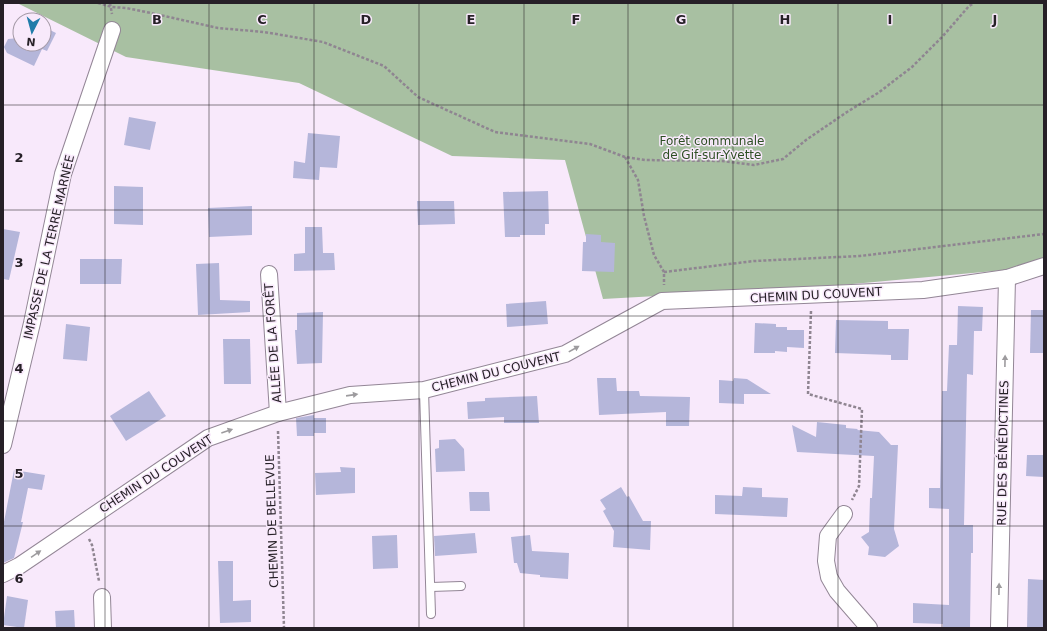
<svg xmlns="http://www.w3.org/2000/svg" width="1047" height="631" font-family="'DejaVu Sans',sans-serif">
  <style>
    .forest { fill: #a8c0a2 }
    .building { fill: #b5b6da }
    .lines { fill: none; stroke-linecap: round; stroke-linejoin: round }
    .lane-casing { stroke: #938696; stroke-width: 10 }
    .street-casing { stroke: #938696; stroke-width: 18 }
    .path { stroke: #8f8591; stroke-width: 2.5; stroke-dasharray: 3 2; stroke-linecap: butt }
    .lane { stroke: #fff; stroke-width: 8 }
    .street { stroke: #fff; stroke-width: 16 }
    .oneway { fill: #9d9b9e }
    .grid { fill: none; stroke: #262027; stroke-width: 1; stroke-opacity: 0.55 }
    .labels { text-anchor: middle; stroke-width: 3; stroke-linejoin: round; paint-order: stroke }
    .park-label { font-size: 12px; fill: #2d4f23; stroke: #f8e9fb }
    .street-label { font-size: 12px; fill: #262027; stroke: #f8e9fb }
    .grid-label { font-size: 13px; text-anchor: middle; font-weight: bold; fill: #262027; stroke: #f8e9fb; stroke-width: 3; stroke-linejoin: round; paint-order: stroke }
  </style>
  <rect width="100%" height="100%" fill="#f8e9fb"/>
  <path class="forest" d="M17,3H1044V258L1005,270L820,287L603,299L565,160L452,156L299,83L126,57Z"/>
  <g class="building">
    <path d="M44,27L56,33L47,51L42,49L34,66L7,53L4,47L8,39L20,38V44H44Z"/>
    <path d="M129,117L156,122L150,150L124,145Z"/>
    <path d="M308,133L340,136L337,168L320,167L319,180L293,178L294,161L305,163Z"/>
    <path d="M114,186L143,187V225L114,224Z"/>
    <path d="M548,191L549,224H545V235H520V237H505L503,192Z"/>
    <path d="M417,201H454L455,224L418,225Z"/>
    <path d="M252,206V235L209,237L208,208Z"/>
    <path d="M305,227H322L323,253H334L335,270L294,271V254L305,253Z"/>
    <path d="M3,229L20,232L9,280L3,279Z"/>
    <path d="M586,234L601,235V242L615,243L614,272L582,271L583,242H586Z"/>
    <path d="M80,259H122L121,284H80Z"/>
    <path d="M219,263L220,300L250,301V312L198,315L196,264Z"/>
    <path d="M546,301L548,324L507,327L506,304Z"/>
    <path d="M958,306L983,307L982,331H974L973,375L967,374L964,525H973V553H971L970,628H943V624L913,623V603L949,605V509L929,508V488H940L942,391H947L949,345H957Z"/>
    <path d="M1031,310H1044V353H1030Z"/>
    <path d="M323,312L322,363L297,364L295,330H297V313Z"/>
    <path d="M836,320L888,321V329H909L908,360H891V355L835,353Z"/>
    <path d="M755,323L776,324V327H787V330H804V348L787,347V352L775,351V353H754Z"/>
    <path d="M66,324L90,327L87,361L63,359Z"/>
    <path d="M223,339H250L251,384H224Z"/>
    <path d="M597,378H616L617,391H639L640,396L690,397L689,426H666V412L599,415Z"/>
    <path d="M734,378L747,379L771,394H744V404L719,403V380L733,381Z"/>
    <path d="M149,391L166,416L126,441L110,416Z"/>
    <path d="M537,396L539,423H504V417L468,419L467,402L485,401V398Z"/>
    <path d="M314,415V418H326V433H314V436H297L296,418Z"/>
    <path d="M817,422L846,425V428L858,429L857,430L879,432L891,445H898L894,529L899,546L885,557L868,555L869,547L861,537L869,532L870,498H872L874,456L797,452L792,425L816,437Z"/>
    <path d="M455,439L464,449L465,471L436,472L435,449L439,448V440Z"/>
    <path d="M1027,455H1044V477L1026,476Z"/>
    <path d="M340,467L355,468V493L316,495L315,473L341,472Z"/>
    <path d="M14,470L45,475L42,490L28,488L21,522H23L14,558L3,563V527Z"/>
    <path d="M621,487L627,497L629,496L643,521H651L650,550L613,547L614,531L603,511L606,509L600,500Z"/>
    <path d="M743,487L762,488V497L788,498L787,517L715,514V495L742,496Z"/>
    <path d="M469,492H489L490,511H470Z"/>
    <path d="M475,533L477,553L435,556L434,536Z"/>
    <path d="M397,535L398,568L373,569L372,536Z"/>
    <path d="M530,535L532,551L569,553L568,579L540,577V575L520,573L517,563H514L511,537Z"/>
    <path d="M218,561H233V601L251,600V622L220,623Z"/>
    <path d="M1028,579L1044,580V628H1027Z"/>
    <path d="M7,596L28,600L24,628L3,625Z"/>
    <path d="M74,610L75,628H56L55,611Z"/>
  </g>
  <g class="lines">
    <defs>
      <g id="lane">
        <path d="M424,390L431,614"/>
        <path d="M431,587L461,586"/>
      </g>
      <g id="street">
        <path d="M269,274L278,413"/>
        <path d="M3,445L32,323L63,174L112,30"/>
        <path d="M844,514L828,536L826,561L829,577L837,591L869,628"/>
        <path d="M3,574L19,566L208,438L278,413L350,395L424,390L565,354L662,301L923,290L1007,278L1044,266"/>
        <path d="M102,597L103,628"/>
        <path d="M999,628L1007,278"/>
      </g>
    </defs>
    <use href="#lane" class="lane-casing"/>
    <use href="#street" class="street-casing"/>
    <g class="path">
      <path d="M98,3L112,7L126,8L151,13L218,28L264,32L323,42L384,66L418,97L495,132L590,144L625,157L645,160L722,161L754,165L783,159L806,140L847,112L878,93L912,67L943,36L969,6L974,3"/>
      <path d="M110,3L112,14"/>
      <path d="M625,157L638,180L644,216L654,255L664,272V285"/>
      <path d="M664,272L754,261L860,256L1044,234"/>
      <path d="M811,311L808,394L862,409L859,486L852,500"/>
      <path d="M278,431L284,628"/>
      <path d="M89,539L92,545L99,581"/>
    </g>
    <use href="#lane" class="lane"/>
    <use href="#street" class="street"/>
  </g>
  <defs><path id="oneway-solid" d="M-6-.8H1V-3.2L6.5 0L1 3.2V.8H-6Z"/></defs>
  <g class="oneway">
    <use href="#oneway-solid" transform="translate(574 349) rotate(-29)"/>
    <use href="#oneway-solid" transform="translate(1005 361) rotate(-89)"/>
    <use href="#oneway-solid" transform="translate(352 395) rotate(-8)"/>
    <use href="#oneway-solid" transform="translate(227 431) rotate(-19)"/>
    <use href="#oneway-solid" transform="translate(36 554) rotate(-34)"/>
    <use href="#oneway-solid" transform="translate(999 589) rotate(-89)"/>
  </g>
  <path class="grid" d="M105,3V628M209,3V628M314,3V628M419,3V628M524,3V628M628,3V628M733,3V628M838,3V628M942,3V628M3,105H1044M3,210H1044M3,316H1044M3,421H1044M3,526H1044"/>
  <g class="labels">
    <g class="park-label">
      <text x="712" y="145">Forêt communale<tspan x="712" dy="14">de Gif-sur-Yvette</tspan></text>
    </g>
    <g class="street-label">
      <text transform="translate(49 247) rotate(-77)" y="4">IMPASSE DE LA TERRE MARNÉE</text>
      <text transform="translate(816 295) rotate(-3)" y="4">CHEMIN DU COUVENT</text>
      <text transform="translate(273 343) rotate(-94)" y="4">ALLÉE DE LA FORÊT</text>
      <text transform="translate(496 372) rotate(-14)" y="4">CHEMIN DU COUVENT</text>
      <text transform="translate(1003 453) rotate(-89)" y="4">RUE DES BÉNÉDICTINES</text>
      <text transform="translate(156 474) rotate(-33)" y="4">CHEMIN DU COUVENT</text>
      <text transform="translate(272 521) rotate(-92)" y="4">CHEMIN DE BELLEVUE</text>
    </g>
  </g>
  <g class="grid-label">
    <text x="157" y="24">B</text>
    <text x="262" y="24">C</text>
    <text x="366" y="24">D</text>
    <text x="471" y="24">E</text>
    <text x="576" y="24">F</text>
    <text x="681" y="24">G</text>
    <text x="785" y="24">H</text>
    <text x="890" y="24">I</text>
    <text x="995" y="24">J</text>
    <text x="19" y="162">2</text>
    <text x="19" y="267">3</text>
    <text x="19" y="373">4</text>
    <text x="19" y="478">5</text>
    <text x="19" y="583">6</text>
  </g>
  <rect width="1047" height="631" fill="none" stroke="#262027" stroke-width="8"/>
  <g transform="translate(32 32) rotate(186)"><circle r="19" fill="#f8e9fb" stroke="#a499a6"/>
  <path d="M0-3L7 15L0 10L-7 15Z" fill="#207caa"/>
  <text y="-6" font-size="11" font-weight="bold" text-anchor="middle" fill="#262027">N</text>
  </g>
</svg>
